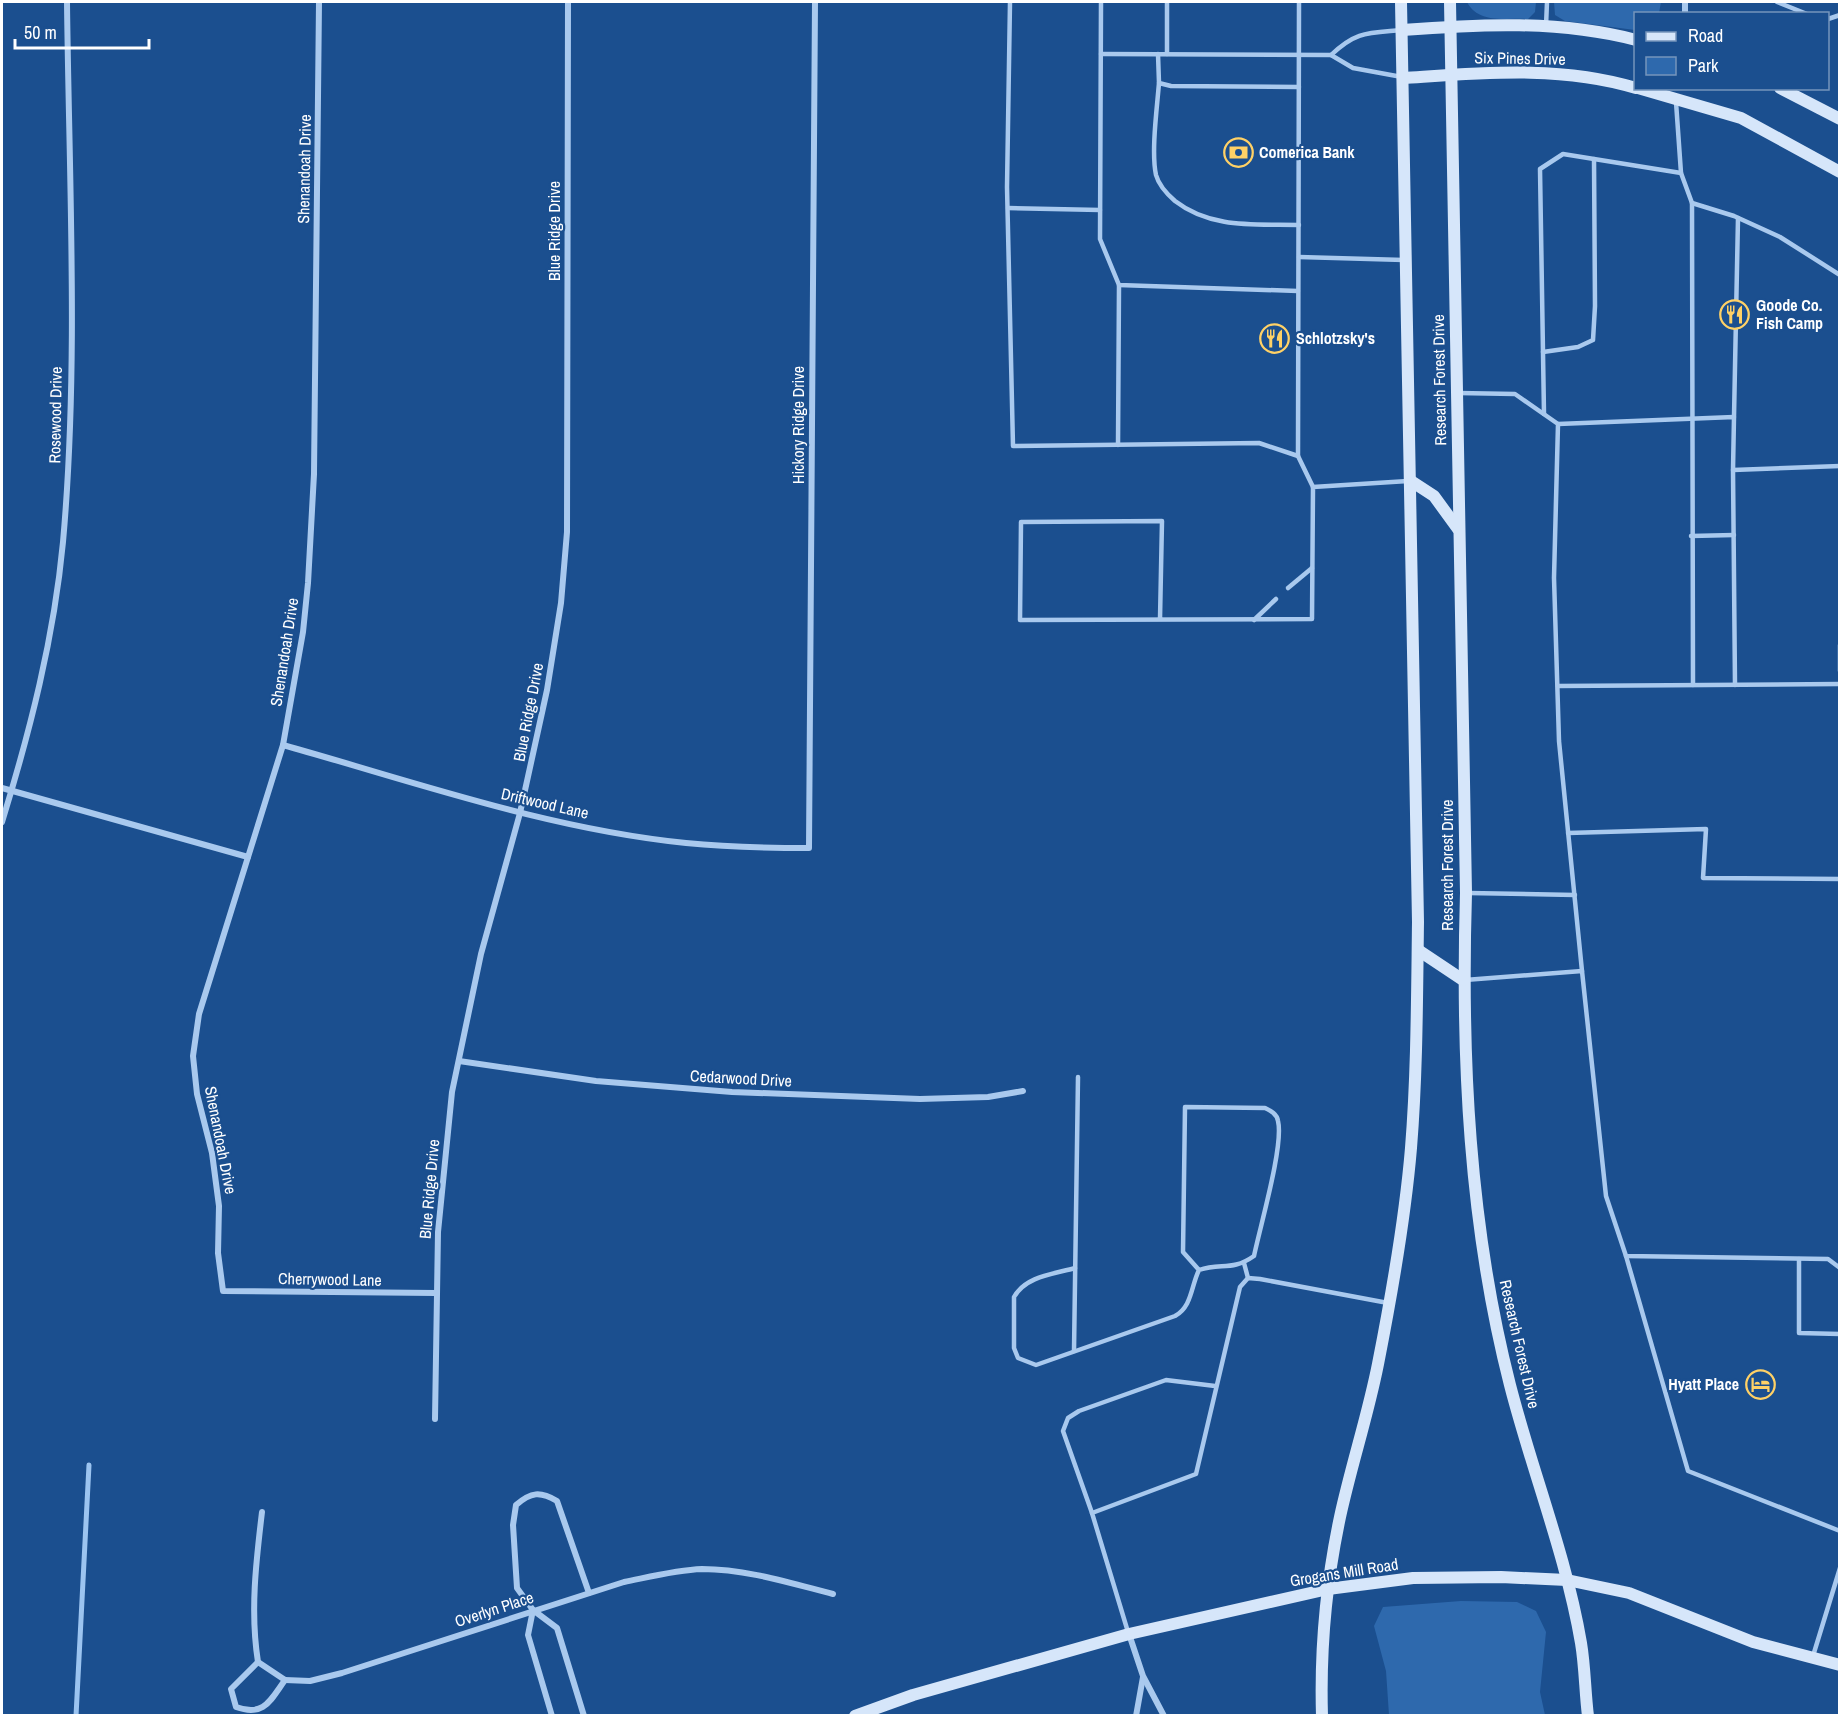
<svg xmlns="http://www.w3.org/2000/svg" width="1841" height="1717" font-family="'Archivo Narrow',sans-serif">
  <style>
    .green { fill: #2e69ad }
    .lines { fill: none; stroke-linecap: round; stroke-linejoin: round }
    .stream { stroke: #9cc4f0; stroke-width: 5 }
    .lane { stroke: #a9c9ee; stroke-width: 4.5 }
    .street { stroke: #a9c9ee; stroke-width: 6 }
    .secondary { stroke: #d6e6fa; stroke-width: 12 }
    .labels { text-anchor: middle; stroke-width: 4.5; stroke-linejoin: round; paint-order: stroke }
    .street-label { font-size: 16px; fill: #fff; stroke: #1b4f8f }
    .poi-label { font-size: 16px; font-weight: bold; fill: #fff; stroke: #1b4f8f; text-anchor: start }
  </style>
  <rect width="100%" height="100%" fill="#1b4f8f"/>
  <g class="green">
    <path d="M1467,2H1536L1535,12L1528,19C1507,18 1478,24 1467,2Z"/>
    <path d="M1554,2H1661L1659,13L1636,14L1635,30L1565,21L1555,15Z"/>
    <path d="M1461,1601L1517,1602L1536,1611L1546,1632L1540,1692L1545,1715H1389L1386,1671L1374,1626L1383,1607Z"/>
  </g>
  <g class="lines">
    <path class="stream" d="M76,1716L89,1465"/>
    <g class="lane">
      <path d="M1010,2L1007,187L1013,446L1259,443L1298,456"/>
      <path d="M1101,2L1100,239L1119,285L1298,291"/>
      <path d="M1299,2L1298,456L1313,487"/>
      <path d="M1777,2L1807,14"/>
      <path d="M1828,19L1840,15"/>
      <path d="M1546,26L1547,2"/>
      <path d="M1101,54L1331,55L1353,68L1402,77"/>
      <path d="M1158,54L1159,83L1171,86L1299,87"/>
      <path d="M1167,54V2"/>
      <path d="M1331,55C1356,31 1368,33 1401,30"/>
      <path d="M1159,83C1157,108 1151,152 1156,175C1159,186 1167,194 1175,201C1211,229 1255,224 1299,225"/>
      <path d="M1676,102L1681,173L1692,203L1693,685"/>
      <path d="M1692,203L1734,216L1780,237L1840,275"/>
      <path d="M1008,208L1100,210"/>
      <path d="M1299,257L1404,260"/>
      <path d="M1543,352L1578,347L1593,340L1595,306L1594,159"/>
      <path d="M1458,393L1515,394L1558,424L1554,578L1559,741L1582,971"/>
      <path d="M1544,414L1540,169L1563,154L1681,173"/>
      <path d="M1734,417L1738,218"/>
      <path d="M1558,424L1734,417L1733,470L1840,466"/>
      <path d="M1118,445L1119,285"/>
      <path d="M1733,470L1735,685"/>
      <path d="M1691,536L1734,535"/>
      <path d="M1288,588L1312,568"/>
      <path d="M1160,619L1162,521L1021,522L1020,620L1312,619L1313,487L1408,481"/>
      <path d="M1254,620L1276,599"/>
      <path d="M1840,645V671"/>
      <path d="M1558,686L1840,684"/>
      <path d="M1568,833L1706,829L1703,878L1840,879"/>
      <path d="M1468,893L1575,895"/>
      <path d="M1465,980L1582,971L1606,1196L1626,1256L1828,1259L1840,1268"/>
      <path d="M1626,1256L1688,1471L1840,1531"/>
      <path d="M1799,1259V1333L1840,1334"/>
      <path d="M1244,1263L1248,1278"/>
      <path d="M1075,1268C1054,1274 1026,1276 1014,1297V1348L1018,1358L1036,1365L1175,1316C1192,1307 1191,1286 1199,1270C1221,1262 1231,1272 1254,1256C1260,1227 1284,1145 1278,1121C1277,1114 1271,1111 1265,1108L1185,1107L1183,1252L1199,1270"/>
      <path d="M1074,1351L1078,1077"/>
      <path d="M1092,1513L1063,1431L1068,1418L1079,1411L1166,1380L1215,1386"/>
      <path d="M1128,1632L1092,1513L1196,1474L1240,1287L1248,1278L1260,1279L1388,1303"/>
      <path d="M1813,1656L1840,1568"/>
    </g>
    <g class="street">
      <path d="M319,2L314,474L308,583L303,632L283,745L199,1014L193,1056L197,1094L212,1153L219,1206L218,1253L223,1291L436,1293"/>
      <path d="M1685,2V14"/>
      <path d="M283,745C415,782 548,829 686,843C726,847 767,848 809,848L815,2"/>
      <path d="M2,788L248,857"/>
      <path d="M2,822C30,731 54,638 63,542C79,363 69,181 67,2"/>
      <path d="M459,1061L596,1081L732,1092L920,1099L988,1097L1023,1091"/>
      <path d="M435,1419L438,1232L452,1092L481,954L520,813L547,690L561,603L567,532L568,2"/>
      <path d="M262,1512C256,1562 250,1612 258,1662L285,1680"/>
      <path d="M533,1610L528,1635L552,1716"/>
      <path d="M1129,1634L1143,1676L1164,1716"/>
      <path d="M258,1662L231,1689L236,1707C264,1717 270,1701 285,1680"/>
      <path d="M285,1680L310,1681L342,1673L624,1582C649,1577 676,1570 702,1569C746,1569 790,1583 833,1594"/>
      <path d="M584,1716L557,1628L533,1610L517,1588L513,1525L516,1505C531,1492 540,1491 557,1501L589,1593"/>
      <path d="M1136,1716L1143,1677"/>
    </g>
    <g class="secondary">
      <path d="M1450,2L1466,893C1461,1057 1469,1225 1510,1385C1532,1471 1566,1555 1581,1643C1585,1667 1585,1692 1588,1716"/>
      <path d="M1402,30C1480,24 1559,20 1636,40"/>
      <path d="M1403,78C1481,73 1560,65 1636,88"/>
      <path d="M1638,88L1741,118L1840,172"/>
      <path d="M1780,88L1840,119"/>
      <path d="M1411,481L1434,496L1458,529"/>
      <path d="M1418,950L1463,980"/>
      <path d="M855,1716L913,1695L1129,1634L1328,1589L1413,1578L1501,1577L1567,1580L1629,1593L1753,1642L1840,1665"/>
      <path d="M1322,1716C1320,1649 1326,1583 1340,1517C1351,1466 1368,1415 1378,1364C1392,1293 1405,1220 1411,1148C1417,1073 1417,997 1418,922L1401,2"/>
    </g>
  </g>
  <defs>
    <symbol id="bank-ring" viewBox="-11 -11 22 22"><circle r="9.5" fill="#1b4f8f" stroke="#ffd166" stroke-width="1.5"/><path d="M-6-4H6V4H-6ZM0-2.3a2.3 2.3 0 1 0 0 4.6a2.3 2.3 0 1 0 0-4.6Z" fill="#ffd166"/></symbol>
    <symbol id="restaurant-ring" viewBox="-11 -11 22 22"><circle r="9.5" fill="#1b4f8f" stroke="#ffd166" stroke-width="1.5"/><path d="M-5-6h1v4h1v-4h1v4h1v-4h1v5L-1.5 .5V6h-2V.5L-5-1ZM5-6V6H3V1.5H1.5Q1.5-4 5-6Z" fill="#ffd166"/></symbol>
    <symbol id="hotel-ring" viewBox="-11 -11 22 22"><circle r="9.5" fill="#1b4f8f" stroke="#ffd166" stroke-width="1.5"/><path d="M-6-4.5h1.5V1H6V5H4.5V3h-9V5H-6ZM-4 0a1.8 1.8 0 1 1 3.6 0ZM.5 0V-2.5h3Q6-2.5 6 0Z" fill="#ffd166"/></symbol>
  </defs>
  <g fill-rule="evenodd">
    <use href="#bank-ring" x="1222" y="136" width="33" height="33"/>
    <use href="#restaurant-ring" x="1718" y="298" width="33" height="33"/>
    <use href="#restaurant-ring" x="1258" y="322" width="33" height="33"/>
    <use href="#hotel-ring" x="1744" y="1368" width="33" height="33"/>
  </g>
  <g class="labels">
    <g class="street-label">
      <text transform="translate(1520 58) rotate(1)" y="6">Six Pines Drive</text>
      <text transform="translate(304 169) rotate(-89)" y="6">Shenandoah Drive</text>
      <text transform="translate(554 231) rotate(-90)" y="6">Blue Ridge Drive</text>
      <text transform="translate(1439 380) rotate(-91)" y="6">Research Forest Drive</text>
      <text transform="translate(55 415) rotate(-89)" y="6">Rosewood Drive</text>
      <text transform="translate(798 425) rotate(-90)" y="6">Hickory Ridge Drive</text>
      <text transform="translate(284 652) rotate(-81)" y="6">Shenandoah Drive</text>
      <text transform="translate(528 712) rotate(-79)" y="6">Blue Ridge Drive</text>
      <text transform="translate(545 803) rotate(13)" y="6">Driftwood Lane</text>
      <text transform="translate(1447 865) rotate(-90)" y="6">Research Forest Drive</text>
      <text transform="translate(741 1078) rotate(3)" y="6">Cedarwood Drive</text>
      <text transform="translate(221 1140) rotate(79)" y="6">Shenandoah Drive</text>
      <text transform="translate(429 1189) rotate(-85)" y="6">Blue Ridge Drive</text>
      <text transform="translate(330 1279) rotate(1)" y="6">Cherrywood Lane</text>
      <text transform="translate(1520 1344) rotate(77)" y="6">Research Forest Drive</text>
      <text transform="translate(1344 1572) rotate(-9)" y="6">Grogans Mill Road</text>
      <text transform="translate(494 1609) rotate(-18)" y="6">Overlyn Place</text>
    </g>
    <g class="poi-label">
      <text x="1259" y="158">Comerica Bank</text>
      <text x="1756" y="311">Goode Co.<tspan x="1756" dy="18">Fish Camp</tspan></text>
      <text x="1296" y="344">Schlotzsky's</text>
      <text x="1739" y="1390" text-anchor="end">Hyatt Place</text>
    </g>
  </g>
  <rect width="1841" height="1717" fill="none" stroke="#ffffff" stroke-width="6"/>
  <rect x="1634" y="12" width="195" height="78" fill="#1b4f8f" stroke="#7695bc" stroke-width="1.5"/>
  <rect x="1646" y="32" width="30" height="9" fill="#d6e6fa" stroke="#7695bc" stroke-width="1.5"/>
  <text x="1688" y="42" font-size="18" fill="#ffffff">Road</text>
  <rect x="1646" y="57" width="30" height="18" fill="#2e69ad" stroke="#7695bc" stroke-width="1.5"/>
  <text x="1688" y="72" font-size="18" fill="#ffffff">Park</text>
  <path d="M15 39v9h134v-9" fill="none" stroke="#ffffff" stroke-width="3"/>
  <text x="24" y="39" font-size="18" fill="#ffffff" stroke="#1b4f8f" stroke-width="4.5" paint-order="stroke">50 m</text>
</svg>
